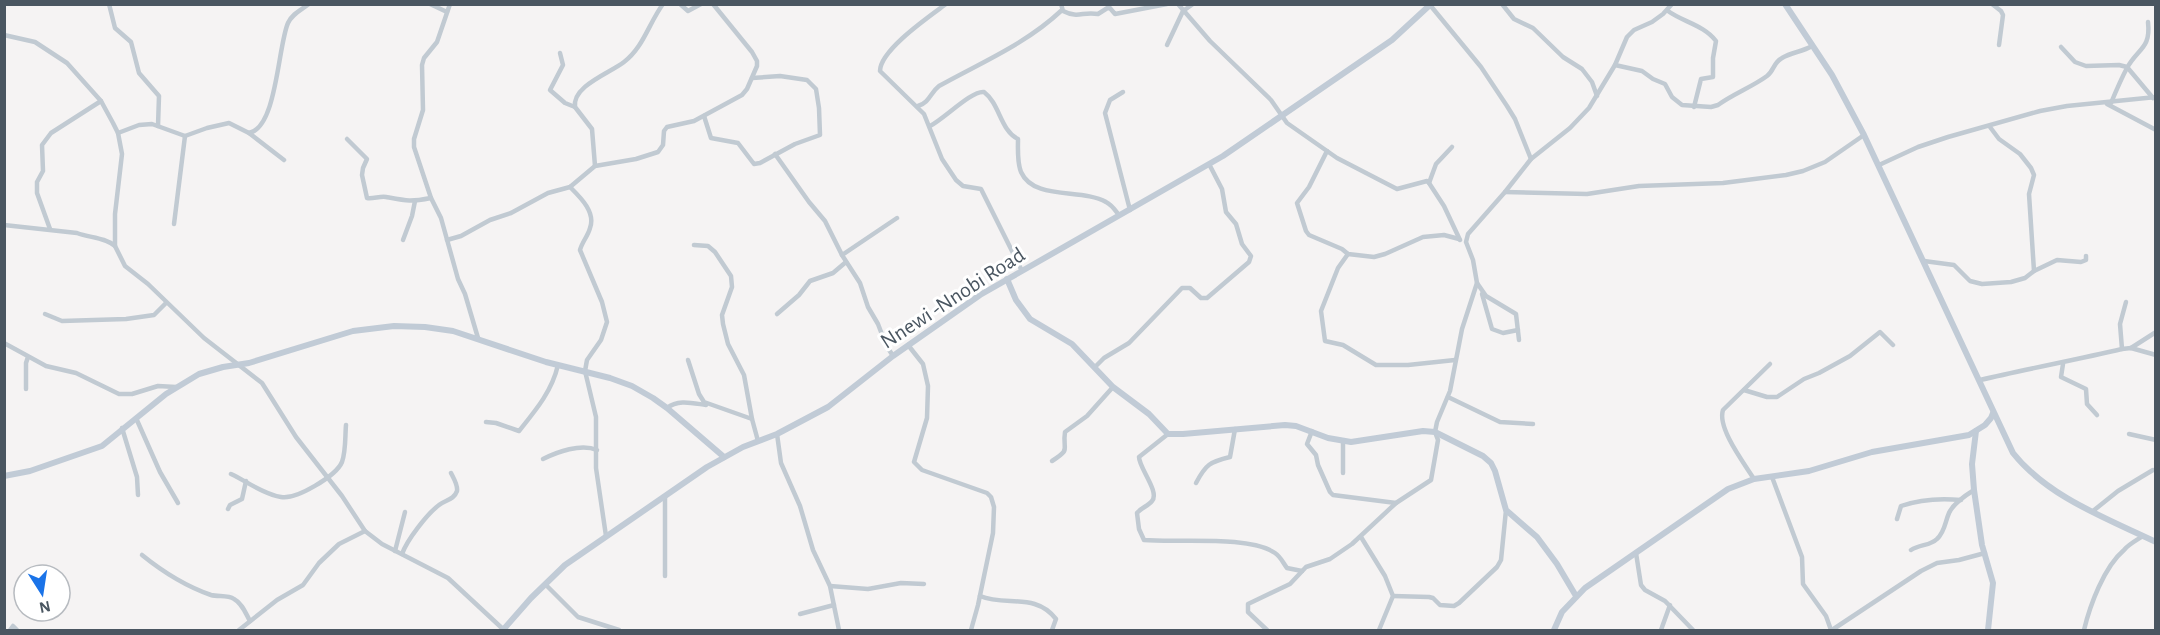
<svg xmlns="http://www.w3.org/2000/svg" width="2160" height="635" font-family="'Alegreya Sans',sans-serif">
  <style>
    .lines { fill: none; stroke-linecap: round; stroke-linejoin: round }
    .street { stroke: #c1cad2; stroke-width: 4.5 }
    .secondary { stroke: #c1cbd6; stroke-width: 6 }
    .labels { text-anchor: middle; stroke-width: 6; stroke-linejoin: round; paint-order: stroke }
    .street-label { font-size: 22px; fill: #4a5661; stroke: #fff }
  </style>
  <rect width="100%" height="100%" fill="#f5f3f3"/>
  <g class="lines">
    <g class="street">
      <path d="M109,4L115,28L131,42L139,73L159,96L158,126"/>
      <path d="M430,4L447,12"/>
      <path d="M450,4L437,42L424,58L422,65L423,110L414,139V147L431,198L441,218L458,279L465,294L478,338"/>
      <path d="M680,4L688,11L701,4"/>
      <path d="M946,4C930,16 880,50 880,71L924,114L942,159L956,180L963,186L981,189L1022,271"/>
      <path d="M1061,4L1063,11C1079,19 1082,11 1098,14L1109,7L1115,14L1167,4"/>
      <path d="M1178,4L1210,41L1271,100L1287,123L1337,158L1397,189L1427,181L1429,183L1444,206L1460,240"/>
      <path d="M1502,4L1514,19L1533,28L1563,57L1582,69L1592,82L1597,96"/>
      <path d="M1992,4L2001,11L2003,15L1999,45"/>
      <path d="M1430,5L1481,67L1507,106L1515,119L1531,159"/>
      <path d="M1668,11C1683,22 1704,25 1716,41L1713,58V77L1701,79L1694,107"/>
      <path d="M4,35L35,42L67,63L101,101L113,123L118,133L122,154L115,214V246L125,266L148,284L204,338L262,383L296,437L342,496L365,531L382,544L448,578L504,630"/>
      <path d="M1167,45L1183,11L1193,4"/>
      <path d="M2061,47L2075,62L2086,66L2119,65L2127,67L2153,98"/>
      <path d="M560,53L563,65L550,90L565,103L575,107"/>
      <path d="M1615,65L1642,71L1653,79L1665,84L1672,97L1682,105L1711,107L1718,105C1733,94 1752,87 1767,76C1774,71 1773,63 1782,58C1792,52 1802,52 1812,46"/>
      <path d="M1123,92L1110,100L1105,113L1130,210"/>
      <path d="M2111,103C2116,91 2121,79 2127,68C2138,48 2151,49 2148,22"/>
      <path d="M2107,104L2156,130"/>
      <path d="M918,106C930,102 930,93 939,86C982,62 1026,44 1062,10"/>
      <path d="M704,116L711,138L738,143L754,164L760,163L795,144L820,135L819,108L816,89L807,80L780,76L752,78"/>
      <path d="M930,126C944,119 972,90 984,92C1000,104 1000,130 1018,139C1018,150 1017,162 1021,172C1034,201 1082,188 1106,202C1112,205 1115,210 1119,215"/>
      <path d="M1990,127L1999,139L2020,154L2031,168L2034,175L2029,194L2034,271"/>
      <path d="M118,133L139,125L152,124L185,136L207,128L229,123L249,133C277,128 278,45 288,23C292,14 301,10 309,4"/>
      <path d="M249,133L284,160"/>
      <path d="M347,139L367,159L363,168L362,175L367,198C373,199 380,196 386,197C407,201 410,202 431,198"/>
      <path d="M1327,151L1309,187L1297,203L1306,231L1309,235L1342,249L1348,254L1374,257L1385,254L1423,237L1444,235L1459,239"/>
      <path d="M775,154L809,202L825,221L842,255L860,283L868,307L878,324L886,345L893,356"/>
      <path d="M1879,165L1918,147L1948,137L2040,111L2067,106L2156,97"/>
      <path d="M595,166L592,129L575,107C572,86 610,73 624,62C643,48 649,23 663,4"/>
      <path d="M1429,183L1436,164L1452,147"/>
      <path d="M570,187C580,197 596,212 590,228C588,236 582,242 580,250L602,302L607,322L601,340L587,360L585,371L596,417V468L606,536"/>
      <path d="M1505,192L1587,194L1639,186L1723,183L1786,175L1803,171L1825,162L1864,135"/>
      <path d="M174,224L185,136"/>
      <path d="M4,225L77,233C90,238 104,237 115,246"/>
      <path d="M50,229L37,193V182L43,171L42,145L51,133L101,101"/>
      <path d="M403,240L412,216L415,201"/>
      <path d="M447,240L461,236L490,220L511,213L548,193L570,187L595,166L636,159L658,152L663,145L664,131L667,127L694,121L742,95L747,89L757,66V61L752,52L713,4"/>
      <path d="M694,245L708,246L715,252L731,276L732,287L722,315L723,324L728,344L744,375L752,419L758,441"/>
      <path d="M1348,254L1338,268L1321,311L1325,341L1343,345L1376,365H1408L1455,360"/>
      <path d="M842,255L897,218"/>
      <path d="M1924,261L1954,265L1970,281L1982,284L2011,282L2025,278L2034,271L2057,260L2081,262L2086,260V256"/>
      <path d="M1477,283L1486,296L1516,314L1519,340"/>
      <path d="M1482,294L1492,329L1503,333L1518,330"/>
      <path d="M45,314L62,321L126,319L154,315L166,303"/>
      <path d="M777,314L799,295L810,281L833,273L846,262"/>
      <path d="M4,343L46,366L76,373L119,394H132L158,386L176,387"/>
      <path d="M908,345L923,364L928,386L927,418L914,462L922,470L987,493L991,497L994,507L993,533L978,605L971,630"/>
      <path d="M2131,348L2156,332"/>
      <path d="M2122,349L2120,324L2126,302"/>
      <path d="M688,360L699,394L704,402L752,419"/>
      <path d="M2063,364L2061,377L2086,389L2087,404L2097,415"/>
      <path d="M1095,367L1104,358L1129,343L1182,288H1190L1201,298H1207L1249,262L1251,256L1242,244L1236,224L1226,212L1222,189L1209,164"/>
      <path d="M1980,380C2027,369 2075,360 2122,349L2131,348L2156,355"/>
      <path d="M26,389V363L28,357"/>
      <path d="M1744,390L1767,397H1777L1804,379L1819,373L1850,356L1880,332L1893,345"/>
      <path d="M1448,397L1500,422L1533,424"/>
      <path d="M667,408C678,399 692,403 706,405"/>
      <path d="M136,418L160,472L178,503"/>
      <path d="M486,422L496,423L519,431C536,410 552,391 558,365"/>
      <path d="M122,428L137,477L138,495"/>
      <path d="M1312,431L1307,444L1316,455L1318,465L1330,492L1333,495L1396,503"/>
      <path d="M777,434L781,463L800,506L813,550L830,586L839,630"/>
      <path d="M1168,434L1139,457C1139,468 1160,492 1152,501C1148,506 1141,508 1137,513L1139,529L1144,540C1178,543 1249,535 1275,553C1281,557 1283,563 1287,568L1302,571"/>
      <path d="M2129,434L2156,440"/>
      <path d="M1343,442V473"/>
      <path d="M543,459C557,452 581,443 597,450"/>
      <path d="M1052,461C1072,448 1062,451 1065,432L1087,416L1113,387"/>
      <path d="M231,474C246,481 263,494 281,497C296,500 336,476 342,462C346,451 345,436 346,425"/>
      <path d="M1772,477L1802,557L1803,584L1826,616L1831,630"/>
      <path d="M1754,479C1744,463 1717,428 1723,410L1770,364"/>
      <path d="M1196,483C1206,464 1210,462 1230,457L1235,429"/>
      <path d="M228,509L230,505L242,499L246,481"/>
      <path d="M2093,511L2118,491L2153,470"/>
      <path d="M1897,519L1901,506C1921,499 1940,498 1961,500"/>
      <path d="M1361,537L1385,576L1393,596L1379,630"/>
      <path d="M1911,550C1920,544 1930,546 1937,539C1945,532 1945,522 1949,513C1953,504 1966,495 1974,490"/>
      <path d="M395,551L405,512"/>
      <path d="M1636,553L1641,585L1645,590L1665,601L1693,630"/>
      <path d="M402,554C407,540 427,514 439,505C445,500 454,500 457,491C458,485 454,479 451,473"/>
      <path d="M142,555C163,572 185,586 211,595C218,597 228,595 234,599C242,603 246,614 250,621"/>
      <path d="M665,576V496"/>
      <path d="M545,584L578,617L619,630"/>
      <path d="M830,586L868,589L901,583L924,584"/>
      <path d="M980,596C1006,607 1035,592 1056,619L1052,630"/>
      <path d="M1393,596L1429,597L1433,598L1440,605L1454,606L1459,603L1497,567L1501,560L1506,510"/>
      <path d="M800,614L834,605"/>
      <path d="M10,630L13,626L17,630"/>
      <path d="M239,630L277,600L303,585L319,563L339,544L365,531"/>
      <path d="M1267,630L1248,612V604L1290,584L1306,567L1330,559L1352,544L1396,503L1431,480L1438,440L1435,432L1437,422L1450,391L1462,329L1477,283L1473,260L1466,242L1468,234L1505,192L1531,159L1570,128L1589,108L1615,65L1627,37L1634,30L1652,22L1663,14L1672,4"/>
      <path d="M1661,630L1670,605"/>
      <path d="M1832,630L1921,571L1937,563L1959,560L1985,553"/>
      <path d="M2084,630C2090,605 2104,567 2124,550C2129,544 2137,540 2143,536"/>
    </g>
    <g class="secondary">
      <path d="M1785,4L1832,75L1864,135L2013,453C2048,497 2106,518 2156,542"/>
      <path d="M1007,279L1016,300L1030,319L1072,344L1113,387L1149,414L1168,434H1183L1285,425L1296,426L1328,438L1351,442L1423,431L1435,432L1483,456L1491,463L1495,471L1506,510L1537,537L1557,564L1576,596"/>
      <path d="M1976,431L1972,464L1974,490L1982,545L1993,583L1988,630"/>
      <path d="M4,476L30,471L102,446L166,394L199,374L223,367L249,363L353,331L394,326L425,327L453,331L546,362L610,378L632,386L653,398L667,408L724,457"/>
      <path d="M503,630L531,598L565,565L707,467L743,447L777,434L828,407L893,356L980,295L1223,156L1392,40L1431,4"/>
      <path d="M1554,630L1562,612L1585,588L1728,489L1754,479L1809,471L1872,452L1969,435L1985,425L1991,418L1993,413"/>
    </g>
  </g>
  <g class="labels">
    <g class="street-label">
      <text transform="translate(952 297) rotate(-33)" y="8">Nnewi -Nnobi Road</text>
    </g>
  </g>
  <rect width="2160" height="635" fill="none" stroke="#4a5661" stroke-width="12"/>
  <g transform="translate(42 593) rotate(168)"><circle r="28" fill="#ffffff" stroke="#b7bbc0" stroke-width="1.5"/>
  <path d="M0-4.5L10 22L0 15L-10 22Z" fill="#1a73e8"/>
  <text y="-9" font-size="16" font-weight="bold" text-anchor="middle" fill="#4a5661">N</text>
  </g>
</svg>
